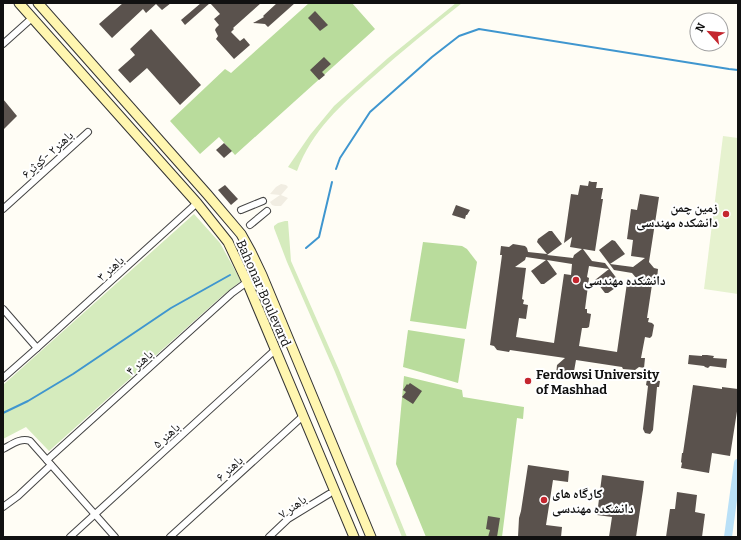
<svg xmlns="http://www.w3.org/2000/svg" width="741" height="540" font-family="Bitter,'Noto Naskh Arabic',serif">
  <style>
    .green { fill: #d5ebbd }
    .forest { fill: #b9dc9c }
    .pitch { fill: #e6f2cf }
    .plaza { fill: #f1ede2 }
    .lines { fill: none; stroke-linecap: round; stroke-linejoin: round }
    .stream { stroke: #3f96cf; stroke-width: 2 }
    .canal { stroke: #b9e0f7; stroke-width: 8 }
    .building { fill: #5a524d; fill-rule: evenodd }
    .street-casing { stroke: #444; stroke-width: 8 }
    .secondary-casing { stroke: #333; stroke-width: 11 }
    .street { stroke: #fff; stroke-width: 6 }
    .secondary { stroke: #fff6b0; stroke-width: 9 }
    .poi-dot { fill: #c4262e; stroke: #fff; stroke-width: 1.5 }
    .labels { text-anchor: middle; stroke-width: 4; stroke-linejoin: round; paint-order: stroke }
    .street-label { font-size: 13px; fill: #111; stroke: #fff }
    .poi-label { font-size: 13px; font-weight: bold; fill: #111; stroke: #fff; text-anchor: start }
  </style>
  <rect width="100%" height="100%" fill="#fffdf5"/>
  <g class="green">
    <path d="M456,3H462C432,27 402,51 373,77C340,106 313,129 297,171L288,167L310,135L334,106L388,58Z"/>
    <path d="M194,214L220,243L241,281L222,296L49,451L26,427L3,439V385Z"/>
    <path d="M285,221H288L291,261L339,370L407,537H402L335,372L287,262L274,228V226L278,223Z"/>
  </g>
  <g class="forest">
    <path d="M309,3H352L375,29L235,155L219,137L200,154L170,121L225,69L231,73Z"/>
    <path d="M423,242L462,246L467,249L477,262L466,329L410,321Z"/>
    <path d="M408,330L465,339L458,383L403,367Z"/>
    <path d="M404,376L462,390L463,397L524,407L523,419L517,418L502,537H426L396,464Z"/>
  </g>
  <path class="pitch" d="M723,136L738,138V294L704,289Z"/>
  <path class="plaza" d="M281,184L286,185L288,187L281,195L288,198L281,206H275L272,205L270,202L280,195L270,194L276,187Z"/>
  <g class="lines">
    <g class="stream">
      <path d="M336,169L340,158L370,112L432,57L459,36L479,29L729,69L738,70"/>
      <path d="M306,248L319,237L332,182"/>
      <path d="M3,413L28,401L73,374L171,308L230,275"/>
    </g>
    <path class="canal" d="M728,537L738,463"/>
  </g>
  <g class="building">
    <path d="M123,3H171L162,10L156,4L146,13L143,9L112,38L99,24Z"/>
    <path d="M201,3H210L185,25L181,20Z"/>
    <path d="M210,3H261L233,28L234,29L231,32L240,41L244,38L250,45L234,59L216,39L218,36L215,30L216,28L219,25L214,19L220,14Z"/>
    <path d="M277,3H295L268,27L265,24L253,23L264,17L263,16Z"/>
    <path d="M315,11L328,25L320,31L308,18Z"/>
    <path d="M151,29L201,85L180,105L147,68L130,83L118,70L135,55L130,49Z"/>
    <path d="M324,57L331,64L322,72L325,75L319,80L310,70Z"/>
    <path d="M3,99L17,116L3,130Z"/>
    <path d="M224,143L232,151L224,158L216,150Z"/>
    <path d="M589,181L592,182H597L596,188H603L601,199H603L595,251L583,249L592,261L605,263L621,284L608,293H605L595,280L609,269L589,266L587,277L589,278L585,309H587V313L591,314L589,327L587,328H582L579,346L617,352L627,283L642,285L632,273L614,270L599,250L612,240L615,241L625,254L610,264L633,267L645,258L631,256L633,240L627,239L631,209L637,210L640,194L659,197L649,262L654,268L658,269L657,279L653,278L647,318H649L648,322L652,323L654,325L652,336L650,338L645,337L641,358H645L644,368L639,367L635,370L623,369L622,367L576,360L573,377L556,375L557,365L565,358L510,350L509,352L497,350L494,346L490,345L502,255H500L501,246L509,247L513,244L525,246L527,248L528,252L547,254L537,242L538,239L549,231H552L562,244L547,255L573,258L574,255L582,249L570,247L572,237L564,243L571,194L578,195L580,185L588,186ZM526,257L546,260L531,271L541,284H544L557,274L547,260L572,264L571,275L564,274L554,343L516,337L519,318L526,319L528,305L523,304L524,300L522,299L526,268L515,267L525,260Z"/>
    <path d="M225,185L238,199L231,205L218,190Z"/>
    <path d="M456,205L470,210L467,215H466L465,219L452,215Z"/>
    <path d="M689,355L702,356V355H707L714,356L713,358L727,359L726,368L710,366L708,368L705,367L704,366L688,364Z"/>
    <path d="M647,379L660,381L659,387H657L653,430L650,434L645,433L643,429L648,386L646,385Z"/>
    <path d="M410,383L422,391L413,404L402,397L406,392L403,390L407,384L408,385Z"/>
    <path d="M693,385L722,389V387L738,389V405L730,456L712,453L709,473L681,468L682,463L681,462L682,453H683Z"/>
    <path d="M528,465L569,471L568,482L553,480L546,525L562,527L561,537H518L519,518L521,511Z"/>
    <path d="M602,475L644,481L643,490L636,537H609L612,517L597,515Z"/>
    <path d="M677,492L697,495L695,512L705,514L702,537H666L670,509H675Z"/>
    <path d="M488,516L500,518L497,537H488L490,530L486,529Z"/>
  </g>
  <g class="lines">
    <defs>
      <g id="street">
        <path d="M3,44L32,18"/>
        <path d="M3,209L88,132"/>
        <path d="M241,210L263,201"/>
        <path d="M250,225L267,211"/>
        <path d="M3,309L37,348"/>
        <path d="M3,378L37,348L197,203"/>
        <path d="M3,449C11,445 21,437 30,441L115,537"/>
        <path d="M47,460L232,293L247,282"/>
        <path d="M3,507L18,496L51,465"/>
        <path d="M70,537L275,350"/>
        <path d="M170,537L303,416"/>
        <path d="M269,537L288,519L329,494"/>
      </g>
      <g id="secondary">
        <path d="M19,3L197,203L228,242L247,282L354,537"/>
        <path d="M38,3L207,194L241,234L251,252L262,275L371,537"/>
      </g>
    </defs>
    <use href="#street" class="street-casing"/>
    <use href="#secondary" class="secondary-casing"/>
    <use href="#street" class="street"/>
    <use href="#secondary" class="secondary"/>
  </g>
  <g class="poi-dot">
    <circle cx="726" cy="214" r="4"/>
    <circle cx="576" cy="280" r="4"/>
    <circle cx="528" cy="381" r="4"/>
    <circle cx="544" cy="500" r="4"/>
  </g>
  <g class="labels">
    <g class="street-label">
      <text transform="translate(47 154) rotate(-42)" y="5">باهنر۲ -کوثر۶</text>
      <text transform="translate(110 268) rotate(-42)" y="5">باهنر ۳</text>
      <text transform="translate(264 293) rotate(66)" y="5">Bahonar Boulevard</text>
      <text transform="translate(139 362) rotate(-42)" y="5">باهنر ۴</text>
      <text transform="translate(166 435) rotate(-42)" y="5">باهنر ۵</text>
      <text transform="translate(229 468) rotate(-42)" y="5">باهنر ۶</text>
      <text transform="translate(292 506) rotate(-35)" y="5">باهنر ۷</text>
    </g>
    <g class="poi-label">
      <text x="718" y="212" text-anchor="end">زمین چمن<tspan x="718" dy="15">دانشکده مهندسی</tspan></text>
      <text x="584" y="285">دانشکده مهندسی</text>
      <text x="536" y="379">Ferdowsi University<tspan x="536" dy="15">of Mashhad</tspan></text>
      <text x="552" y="498">کارگاه های<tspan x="552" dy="15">دانشکده مهندسی</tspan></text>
    </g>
  </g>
  <rect width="741" height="540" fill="none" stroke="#111111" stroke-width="8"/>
  <g transform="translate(709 32) rotate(297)"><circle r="19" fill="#ffffff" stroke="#a0a0a0"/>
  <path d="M0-3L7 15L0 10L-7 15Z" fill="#c4262e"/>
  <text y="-6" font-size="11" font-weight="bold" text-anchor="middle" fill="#111111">N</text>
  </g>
</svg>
